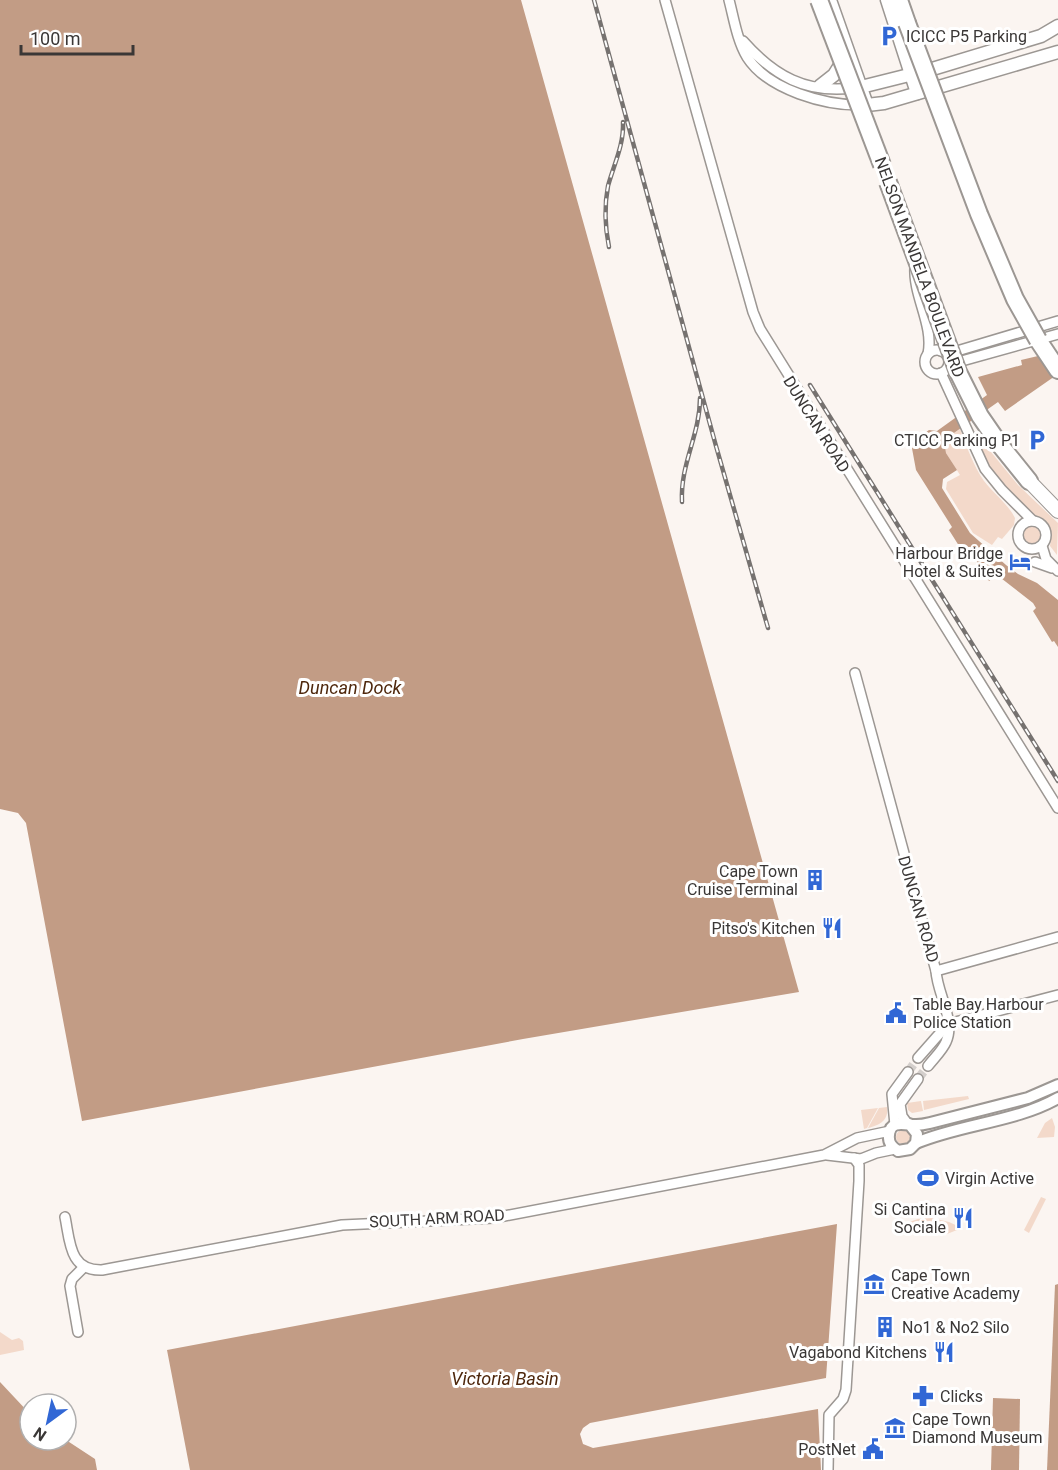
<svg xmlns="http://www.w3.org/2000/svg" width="1058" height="1470" font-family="Roboto,sans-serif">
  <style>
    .green { fill: #f3d9ca }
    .water { fill: #c29c85 }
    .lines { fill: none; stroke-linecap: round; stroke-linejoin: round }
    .minor-tunnel { stroke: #d4cfcc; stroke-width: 9; stroke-dasharray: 9 4.5; stroke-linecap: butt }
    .minor-casing { stroke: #9c9793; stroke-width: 12 }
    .tertiary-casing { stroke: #9c9793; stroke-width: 14 }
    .secondary-casing { stroke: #9c9793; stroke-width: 15 }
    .primary-casing { stroke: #9c9793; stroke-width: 16 }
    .motorway-casing { stroke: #9c9793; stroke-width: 20 }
    .minor { stroke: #fff; stroke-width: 9 }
    .tertiary { stroke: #fff; stroke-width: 10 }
    .secondary { stroke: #fff; stroke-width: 12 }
    .primary { stroke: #fff; stroke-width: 14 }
    .motorway { stroke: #fff; stroke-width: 16 }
    .rail-casing { stroke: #767270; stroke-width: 4.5 }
    .rail { stroke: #fff; stroke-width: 2; stroke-dasharray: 7; stroke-linecap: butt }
    .motorway-bridge-casing { stroke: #9c9793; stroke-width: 20; stroke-linecap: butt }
    .motorway-bridge { stroke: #fff; stroke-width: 16 }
    .labels { text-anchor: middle; stroke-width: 6; stroke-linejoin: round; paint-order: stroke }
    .poi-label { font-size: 16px; fill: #3a3736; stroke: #fff; text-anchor: start }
    .street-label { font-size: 16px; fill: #3a3736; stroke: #fff }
    .water-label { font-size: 18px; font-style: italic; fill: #4e270c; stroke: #fff }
  </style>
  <rect width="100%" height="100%" fill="#fbf5f1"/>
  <g class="green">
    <path d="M960,429C967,447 973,465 984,481C994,494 1008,504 1015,518L1014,525L1002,539L998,537L992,545L973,533L946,489L947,482L960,475L946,453L944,440Z"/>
    <path d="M977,435L1018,485L1058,523L1057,555L1050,546C1051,540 1052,533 1049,528C1046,520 1037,519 1031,513C1008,492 986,469 975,439Z"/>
    <circle cx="1032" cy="535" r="10"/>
    <path d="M968,1096L969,1099L924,1110L923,1101Z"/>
    <path d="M921,1101L923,1111L912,1113L908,1110L907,1103Z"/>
    <path d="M887,1107C889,1120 880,1125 868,1128L879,1108Z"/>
    <path d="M878,1108L867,1128L864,1129L861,1110Z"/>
    <path d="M1052,1118L1055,1127L1054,1137L1037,1138L1045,1123Z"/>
    <circle cx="903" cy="1137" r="7"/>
    <path d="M1041,1197L1046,1199L1029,1233L1024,1230Z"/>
    <path d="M932,1218L949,1222L962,1228L942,1236L940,1232L937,1233L933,1229L929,1231L931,1233L928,1236L925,1232H920V1229L916,1230L908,1223L900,1225L918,1219Z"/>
    <path d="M0,1332L12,1340L19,1338L23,1341L24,1350L0,1355Z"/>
  </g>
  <g class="water">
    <path d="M0,0H521L799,992L523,1039L82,1121L26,823L18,813L0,809Z"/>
    <path d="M1055,352L1058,374L1005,411L998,402L944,440L946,453L957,470L943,479L942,488L970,533L1006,565L1018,574L1037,583L1058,600V647L1054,641L1052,642L1033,611L1036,608L1033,603L997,575L989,581L972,554L966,557L949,530L952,527L916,470L911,443L929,430L937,431L987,395L978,377L1022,365L1021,360Z"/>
    <path d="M837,1224L826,1378L590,1423L583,1428L580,1434L583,1444L593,1448L818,1409L821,1470H190L167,1350Z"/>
    <path d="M1058,1284V1470H1047L1055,1285Z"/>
    <path d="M0,1382L30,1414V1440H66L95,1459L97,1470H0Z"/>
    <path d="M993,1398L1020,1399L1019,1470H991Z"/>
  </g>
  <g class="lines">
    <g class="minor-tunnel">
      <path d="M908,1072L918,1058"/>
      <path d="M918,1079L928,1066"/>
    </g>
    <defs>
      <g id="minor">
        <path d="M665,0L753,312L760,329L1058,808"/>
        <path d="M729,0C734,19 737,40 747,57C768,90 826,106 863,105"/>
        <path d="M743,41C774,76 806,94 854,88"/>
        <path d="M915,267C913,296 934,325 928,354"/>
        <circle cx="937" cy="362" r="12"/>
        <path d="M941,351H957L1058,321"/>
        <path d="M951,364L1058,334"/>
        <path d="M941,373L985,469L1002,490L1033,521"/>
        <circle cx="1032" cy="535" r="14"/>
        <path d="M1042,546L1046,559L1058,571"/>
        <path d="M1035,562L1052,568"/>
        <path d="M855,673L936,971C937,993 956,1021 946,1042C942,1051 934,1058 928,1066"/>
        <path d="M936,971L1058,937"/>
        <path d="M948,1024L1058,995"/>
        <path d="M918,1058L948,1024"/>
        <path d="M907,1123L902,1116L900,1104L918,1079"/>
        <path d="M895,1125L892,1094L908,1072"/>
        <path d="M827,1155L861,1159L876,1153L895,1149"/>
        <path d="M65,1217C70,1241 69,1271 102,1270L342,1225L494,1218L824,1155L857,1138L890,1131"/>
        <path d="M78,1332L70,1286L72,1279L84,1267"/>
        <path d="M828,1470L829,1415L843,1399L846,1390L859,1181V1165L854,1158"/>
      </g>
      <g id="tertiary">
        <path d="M909,1124L917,1134L916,1143L910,1149L898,1151C892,1147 888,1143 889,1135C890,1119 905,1125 916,1125C921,1125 926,1124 930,1123L1028,1098L1058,1085"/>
        <path d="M916,1143C961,1124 1016,1122 1058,1098"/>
      </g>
      <g id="secondary">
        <path d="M830,0L867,105L884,103L1058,52"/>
        <path d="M887,0L917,93"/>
        <path d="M820,86L834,75L844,59"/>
        <path d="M861,87L929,70L1041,36L1058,26"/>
      </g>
      <path id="primary" d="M1029,481L1058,511"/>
      <g id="motorway">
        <path d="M899,0L907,23"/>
        <path d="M1038,340L1058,370"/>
        <path d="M1000,445L1029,481"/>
      </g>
    </defs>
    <use href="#minor" class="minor-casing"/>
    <use href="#tertiary" class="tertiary-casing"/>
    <use href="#secondary" class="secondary-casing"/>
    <use href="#primary" class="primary-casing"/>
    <use href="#motorway" class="motorway-casing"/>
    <use href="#minor" class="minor"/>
    <use href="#tertiary" class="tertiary"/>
    <use href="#secondary" class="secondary"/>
    <use href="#primary" class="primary"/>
    <use href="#motorway" class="motorway"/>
    <defs>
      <g id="rail">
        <path d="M594,0L716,446L768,628"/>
        <path d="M609,247C605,227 604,207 608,186C614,164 624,145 623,122"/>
        <path d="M810,385L1058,781"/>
        <path d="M682,502C680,464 700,435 700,398"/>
      </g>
    </defs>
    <use href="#rail" class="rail-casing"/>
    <use href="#rail" class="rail"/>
    <defs>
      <g id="motorway-bridge">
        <path d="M819,0L882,165"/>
        <path d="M907,23L979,214L1015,299L1038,340"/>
        <path d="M888,182L958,372L980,416L1000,445"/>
      </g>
    </defs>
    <use href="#motorway-bridge" class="motorway-bridge-casing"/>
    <use href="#motorway-bridge" class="motorway-bridge"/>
  </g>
  <defs>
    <symbol id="parking-bare" viewBox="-9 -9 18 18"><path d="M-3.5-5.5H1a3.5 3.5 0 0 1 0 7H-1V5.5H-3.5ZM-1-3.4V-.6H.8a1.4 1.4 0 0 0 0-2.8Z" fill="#3167d5" stroke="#fff" stroke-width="2.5" paint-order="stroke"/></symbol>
    <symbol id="hotel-bare" viewBox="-9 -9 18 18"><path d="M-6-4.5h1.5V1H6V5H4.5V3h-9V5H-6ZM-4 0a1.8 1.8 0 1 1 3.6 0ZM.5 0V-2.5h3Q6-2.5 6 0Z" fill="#3167d5" stroke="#fff" stroke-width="2.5" paint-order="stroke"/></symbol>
    <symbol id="building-bare" viewBox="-9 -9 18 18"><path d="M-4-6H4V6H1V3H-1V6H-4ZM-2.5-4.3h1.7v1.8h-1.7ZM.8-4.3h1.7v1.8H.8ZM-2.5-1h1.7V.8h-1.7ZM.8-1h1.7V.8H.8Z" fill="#3167d5" stroke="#fff" stroke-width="2.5" paint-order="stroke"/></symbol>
    <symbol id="restaurant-bare" viewBox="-9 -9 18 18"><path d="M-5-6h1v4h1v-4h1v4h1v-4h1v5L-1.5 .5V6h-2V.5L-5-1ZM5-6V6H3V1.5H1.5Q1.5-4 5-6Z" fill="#3167d5" stroke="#fff" stroke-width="2.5" paint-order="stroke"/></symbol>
    <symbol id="civic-bare" viewBox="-9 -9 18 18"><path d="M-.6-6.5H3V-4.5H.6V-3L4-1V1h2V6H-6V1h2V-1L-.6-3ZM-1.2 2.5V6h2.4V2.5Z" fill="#3167d5" stroke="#fff" stroke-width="2.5" paint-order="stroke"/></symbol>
    <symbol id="stadium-bare" viewBox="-9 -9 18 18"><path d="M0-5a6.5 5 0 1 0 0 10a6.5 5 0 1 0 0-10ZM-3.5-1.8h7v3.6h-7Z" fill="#3167d5" stroke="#fff" stroke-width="2.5" paint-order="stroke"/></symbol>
    <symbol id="museum-bare" viewBox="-9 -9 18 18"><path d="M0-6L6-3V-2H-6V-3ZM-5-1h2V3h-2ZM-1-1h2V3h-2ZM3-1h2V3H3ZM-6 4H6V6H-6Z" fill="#3167d5" stroke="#fff" stroke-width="2.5" paint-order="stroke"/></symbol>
    <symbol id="pharmacy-bare" viewBox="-9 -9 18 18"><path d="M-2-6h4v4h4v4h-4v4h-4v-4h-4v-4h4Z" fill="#3167d5" stroke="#fff" stroke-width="2.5" paint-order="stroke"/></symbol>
  </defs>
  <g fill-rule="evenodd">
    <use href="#parking-bare" x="874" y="21" width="30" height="30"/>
    <use href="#parking-bare" x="1022" y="425" width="30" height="30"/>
    <use href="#hotel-bare" x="1005" y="547" width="30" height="30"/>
    <use href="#building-bare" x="800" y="865" width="30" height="30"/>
    <use href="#restaurant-bare" x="817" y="913" width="30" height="30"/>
    <use href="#civic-bare" x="881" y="998" width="30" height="30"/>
    <use href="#stadium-bare" x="913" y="1163" width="30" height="30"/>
    <use href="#restaurant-bare" x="948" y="1203" width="30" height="30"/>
    <use href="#museum-bare" x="859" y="1269" width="30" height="30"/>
    <use href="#building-bare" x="870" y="1312" width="30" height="30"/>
    <use href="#restaurant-bare" x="929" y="1337" width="30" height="30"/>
    <use href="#pharmacy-bare" x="908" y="1381" width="30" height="30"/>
    <use href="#museum-bare" x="880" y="1413" width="30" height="30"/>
    <use href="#civic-bare" x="858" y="1434" width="30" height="30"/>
  </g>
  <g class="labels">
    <g class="poi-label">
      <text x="906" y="42">ICICC P5 Parking</text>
      <text x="1020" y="446" text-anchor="end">CTICC Parking P1</text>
      <text x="1003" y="559" text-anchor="end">Harbour Bridge<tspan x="1003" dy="18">Hotel &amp; Suites</tspan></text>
      <text x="798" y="877" text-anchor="end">Cape Town<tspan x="798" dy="18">Cruise Terminal</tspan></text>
      <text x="815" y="934" text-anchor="end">Pitso's Kitchen</text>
      <text x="913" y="1010">Table Bay Harbour<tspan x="913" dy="18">Police Station</tspan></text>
      <text x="945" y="1184">Virgin Active</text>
      <text x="946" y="1215" text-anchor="end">Si Cantina<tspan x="946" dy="18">Sociale</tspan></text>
      <text x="891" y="1281">Cape Town<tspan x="891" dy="18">Creative Academy</tspan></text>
      <text x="902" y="1333">No1 &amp; No2 Silo</text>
      <text x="927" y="1358" text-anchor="end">Vagabond Kitchens</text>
      <text x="940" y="1402">Clicks</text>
      <text x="912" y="1425">Cape Town<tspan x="912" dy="18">Diamond Museum</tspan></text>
      <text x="856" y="1455" text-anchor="end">PostNet</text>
    </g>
    <g class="street-label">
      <text transform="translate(920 267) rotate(70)" y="6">NELSON MANDELA BOULEVARD</text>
      <text transform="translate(817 424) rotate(58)" y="6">DUNCAN ROAD</text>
      <text transform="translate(919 909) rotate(74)" y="6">DUNCAN ROAD</text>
      <text transform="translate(437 1218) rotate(-3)" y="6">SOUTH ARM ROAD</text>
    </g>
    <g class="water-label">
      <text x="350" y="694">Duncan Dock</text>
      <text x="505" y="1385">Victoria Basin</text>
    </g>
  </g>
  <g transform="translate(48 1422) rotate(213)"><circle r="28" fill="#ffffff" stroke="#b0afaf" stroke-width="1.5"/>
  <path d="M0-4.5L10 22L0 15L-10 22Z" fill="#3167d5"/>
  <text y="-9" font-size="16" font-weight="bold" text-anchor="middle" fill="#3a3736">N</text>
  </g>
  <path d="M21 45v9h112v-9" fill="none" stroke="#3a3736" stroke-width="3"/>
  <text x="30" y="45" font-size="18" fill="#3a3736" stroke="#ffffff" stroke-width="4.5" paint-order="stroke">100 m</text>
</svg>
